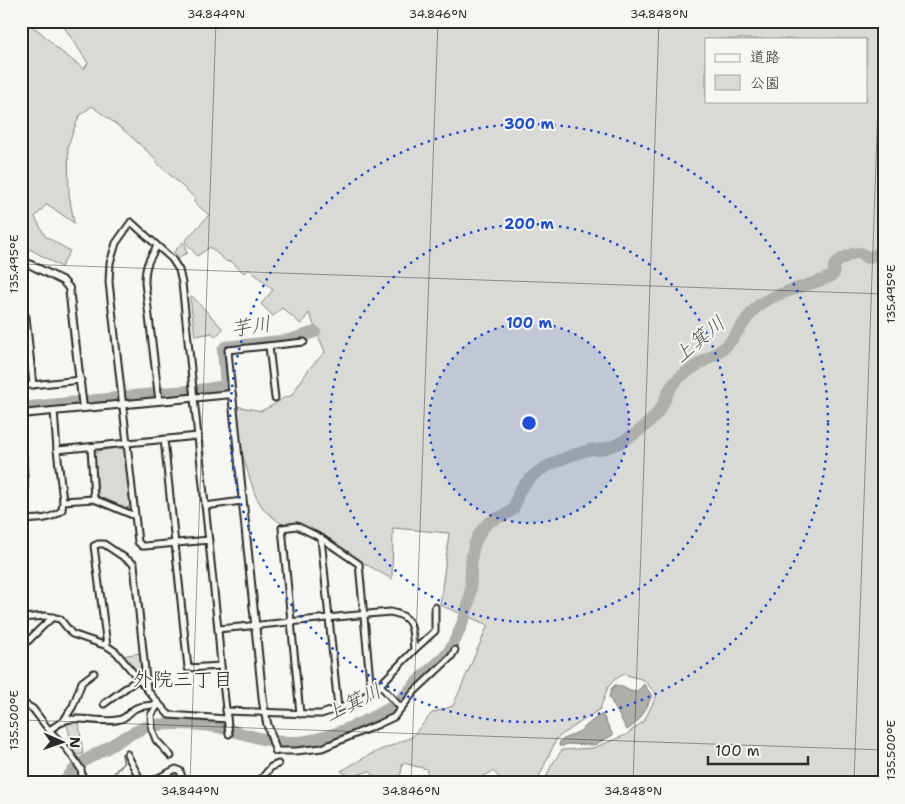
<svg xmlns="http://www.w3.org/2000/svg" width="905" height="804" font-family="'Shantell Sans','Klee One',sans-serif">
  <style>
    .green { fill: #d9d9d5; stroke: #828280; fill-rule: evenodd }
    .water { fill: #aeaeab; stroke: #7a7a78 }
    .lines { fill: none; stroke-linecap: round; stroke-linejoin: round }
    .stream { stroke: #7a7a78; stroke-width: 2 }
    .river { stroke: #aeaeab; stroke-width: 12 }
    .minor-casing { stroke: #2b2b2b; stroke-width: 9 }
    .tertiary-casing { stroke: #2b2b2b; stroke-width: 10 }
    .minor { stroke: #f6f6f2; stroke-width: 5 }
    .tertiary { stroke: #f6f6f2; stroke-width: 6 }
    .ticks { fill: none; stroke: #2b2b2b; stroke-width: 1; stroke-opacity: 0.45 }
    .ring { fill: none; stroke: #1d4ed8; stroke-width: 2.5; stroke-dasharray: 2.5 5 }
    .labels { text-anchor: middle; stroke-width: 4; stroke-linejoin: round; paint-order: stroke }
    .water-label { font-size: 20px; font-style: italic; fill: #525251; stroke: #f6f6f2 }
    .neighbourhood-label { font-size: 20px; fill: #2b2b2b; stroke: #f6f6f2 }
    .centre { fill: #1d4ed8; stroke: #f6f6f2; stroke-width: 2.5 }
    .ring-label { font-size: 15px; text-anchor: middle; font-weight: bold; fill: #1d4ed8; stroke: #f6f6f2; stroke-width: 4; stroke-linejoin: round; paint-order: stroke }
    .neatline { fill: none; stroke: #2b2b2b; stroke-width: 2 }
    .ticks-label { font-size: 12px; text-anchor: middle; fill: #2b2b2b }
  </style>
  <rect width="100%" height="100%" fill="#f6f6f2"/>
  <filter id="ink" filterUnits="userSpaceOnUse"><feTurbulence type="fractalNoise" baseFrequency=".02" numOctaves="2"/><feDisplacementMap in="SourceGraphic" scale="10" xChannelSelector="R" yChannelSelector="G"/><feConvolveMatrix kernelMatrix="1 2 1 2 8 2 1 2 1" color-interpolation-filters="sRGB"/></filter>
  <g filter="url(#ink)">
    <g class="green">
      <path d="M60,21H884V778L878,783H719L704,780L703,783H544L551,766L562,750L593,748L626,735L644,721L657,695L644,680L624,674L614,680L608,687L600,709L557,738L536,783H507L502,780L493,771L475,781V783H427V769L403,763L399,783H382L369,771L351,777L341,771L371,754L412,737L432,713L453,706L488,625L440,605L449,533L393,528L392,579L311,533L283,525L264,510L255,495L240,447L236,406L261,411L275,404L285,397L291,396L309,369L325,352L309,313L301,324L282,308L273,316L261,304L273,290L249,269L244,273L231,261L227,262L210,247L197,256L185,241L209,215L194,202L195,198L157,163V160L126,132L92,106L79,116L68,145L69,194L74,223L47,204L35,217L45,236L70,251L61,267L30,249L25,257L21,255V22C38,26 47,39 59,50C67,56 76,63 84,69L88,63ZM706,39H866V101H706Z"/>
      <path d="M183,242L186,245L185,250L188,253L182,255L179,259L174,252Z"/>
      <path d="M190,297H193L223,329L215,337L212,333L195,336Z"/>
      <path d="M119,447L125,450L130,504L127,510L99,498L94,457L98,451Z"/>
      <path d="M140,653L142,675L139,677L122,656Z"/>
      <path d="M75,722H79L83,754L76,755L71,752L73,750L67,724Z"/>
    </g>
    <g class="water">
      <path d="M644,684L652,696C645,711 641,721 627,730L609,697L611,689L615,685C629,686 631,700 644,684Z"/>
      <path d="M602,714L613,735L594,745L566,744L563,746H559L560,741L580,731L593,720Z"/>
    </g>
    <g class="lines">
      <path class="stream" d="M104,783L113,779C114,776 114,773 116,771C121,762 126,769 122,754"/>
      <g class="river">
        <path d="M865,257L867,258L884,251"/>
        <path d="M834,266C839,259 855,250 863,254"/>
        <path d="M200,390L226,386L223,350L225,347L289,340L315,332"/>
        <path d="M161,393L190,391"/>
        <path d="M125,397L153,394"/>
        <path d="M21,408L117,398"/>
        <path d="M597,450C620,447 651,426 662,406C666,398 668,389 675,382C689,367 709,360 725,347C738,335 745,317 759,305C774,293 811,285 830,277L834,274V270"/>
        <path d="M64,783C74,765 90,757 107,748C120,740 133,731 147,727C164,722 209,724 226,729C248,735 270,743 293,742C322,742 363,723 388,709C402,702 410,688 421,678C429,670 438,663 446,655C456,643 468,611 470,596C472,576 468,555 478,536C481,530 487,523 493,520C499,517 508,515 513,509C516,505 516,499 518,495C519,491 521,488 524,485C537,467 572,454 593,449"/>
      </g>
      <defs>
        <g id="minor">
          <path d="M157,246C148,261 145,266 145,283L159,401"/>
          <path d="M21,317H26L33,385"/>
          <path d="M269,346L275,398"/>
          <path d="M21,386L81,380"/>
          <path d="M232,394L228,350L304,342"/>
          <path d="M164,439L188,668L221,666"/>
          <path d="M91,447L94,499"/>
          <path d="M57,450L198,436"/>
          <path d="M21,456H23L25,500H21"/>
          <path d="M63,501L94,499L135,516"/>
          <path d="M205,506L242,501"/>
          <path d="M21,519C35,520 51,520 62,510L63,501L57,450L54,411"/>
          <path d="M321,538L338,708"/>
          <path d="M209,540L145,546H142L138,542L109,282L110,263L116,243L131,222L172,259L179,270L182,283L218,629L221,666L229,734"/>
          <path d="M21,618L46,616L60,619L72,634L107,646L116,652L159,704L169,715L227,719"/>
          <path d="M218,629C275,624 332,617 390,612C415,616 412,630 414,650"/>
          <path d="M28,641L41,628L53,617"/>
          <path d="M107,646L94,546L98,544H104L134,564L147,689"/>
          <path d="M380,685L401,708"/>
          <path d="M21,702L33,709L49,730L67,749L81,769L83,783"/>
          <path d="M104,704L138,679"/>
          <path d="M158,705L151,715L152,729L156,740L171,756"/>
          <path d="M226,711L311,714H321L355,703L380,685L414,650L435,631V607"/>
          <path d="M300,714L282,528L297,526L321,538L359,564L371,691"/>
          <path d="M63,722L73,706L82,682L94,673"/>
          <path d="M49,730C55,727 60,722 66,720C79,716 102,723 117,720C127,719 128,712 136,708C143,705 151,706 159,704"/>
          <path d="M276,751H296L322,748L379,724L394,717L414,692L451,657L455,650"/>
          <path d="M127,754L142,783"/>
          <path d="M148,783L176,769L180,771L184,783"/>
          <path d="M258,783L271,767L278,764"/>
        </g>
        <g id="tertiary">
          <path d="M21,260L63,281L69,288L83,408"/>
          <path d="M21,414L232,394L263,702L267,723L276,751"/>
        </g>
      </defs>
      <use href="#minor" class="minor-casing"/>
      <use href="#tertiary" class="tertiary-casing"/>
      <use href="#minor" class="minor"/>
      <use href="#tertiary" class="tertiary"/>
    </g>
  </g>
  <path class="ticks" d="M21,264L884,294M21,720L884,750M190,783L216,21M411,783L438,21M633,783L659,21M854,783L881,21"/>
  <circle cx="529" cy="423" r="100" fill="#1d4ed8" fill-opacity=".12"/>
  <g class="ring">
    <circle cx="529" cy="423" r="100"/>
    <circle cx="529" cy="423" r="199"/>
    <circle cx="529" cy="423" r="299"/>
  </g>
  <g class="labels">
    <g class="water-label">
      <text transform="translate(251 326) rotate(-9)" y="7">芋川</text>
      <text transform="translate(699 339) rotate(-40)" y="7">上箕川</text>
      <text transform="translate(353 702) rotate(-26)" y="7">上箕川</text>
    </g>
    <g class="neighbourhood-label">
      <text x="183" y="686">外院三丁目</text>
    </g>
  </g>
  <circle cx="529" cy="423" r="8" class="centre"/>
  <g class="ring-label">
    <text x="529" y="129">300 m</text>
    <text x="529" y="229">200 m</text>
    <text x="529" y="328">100 m</text>
  </g>
  <rect width="905" height="804" fill="none" stroke="#f6f6f2" stroke-width="55"/>
  <rect x="705" y="38" width="162" height="65" fill="#f6f6f2" stroke="#a5a5a2"/>
  <rect x="715" y="54" width="25" height="8" fill="#f6f6f2" stroke="#a5a5a2"/>
  <text x="750" y="62" font-size="15" fill="#2b2b2b">道路</text>
  <rect x="715" y="75" width="25" height="15" fill="#d9d9d5" stroke="#a5a5a2"/>
  <text x="750" y="88" font-size="15" fill="#2b2b2b">公園</text>
  <g transform="translate(62 742) rotate(92)" stroke="#f6f6f2" stroke-width="4" paint-order="stroke">
  <path d="M0-4L9 19L0 12L-9 19Z" fill="#2b2b2b"/>
  <text y="-8" font-size="14" font-weight="bold" text-anchor="middle" fill="#2b2b2b">N</text>
  </g>
  <path d="M708 756v8h100v-8" fill="none" stroke="#2b2b2b" stroke-width="2.5"/>
  <text x="715" y="756" font-size="15" fill="#2b2b2b" stroke="#f6f6f2" stroke-width="4" paint-order="stroke">100 m</text>
  <rect x="28" y="28" width="850" height="748" class="neatline"/>
  <g class="ticks-label">
    <text x="216" y="18">34.844°N</text>
    <text x="438" y="18">34.846°N</text>
    <text x="659" y="18">34.848°N</text>
    <text transform="translate(14 264) rotate(-90)" y="4">135.495°E</text>
    <text transform="translate(891 294) rotate(-90)" y="4">135.495°E</text>
    <text transform="translate(14 720) rotate(-90)" y="4">135.500°E</text>
    <text transform="translate(891 750) rotate(-90)" y="4">135.500°E</text>
    <text x="190" y="795">34.844°N</text>
    <text x="411" y="795">34.846°N</text>
    <text x="633" y="795">34.848°N</text>
  </g>
</svg>
